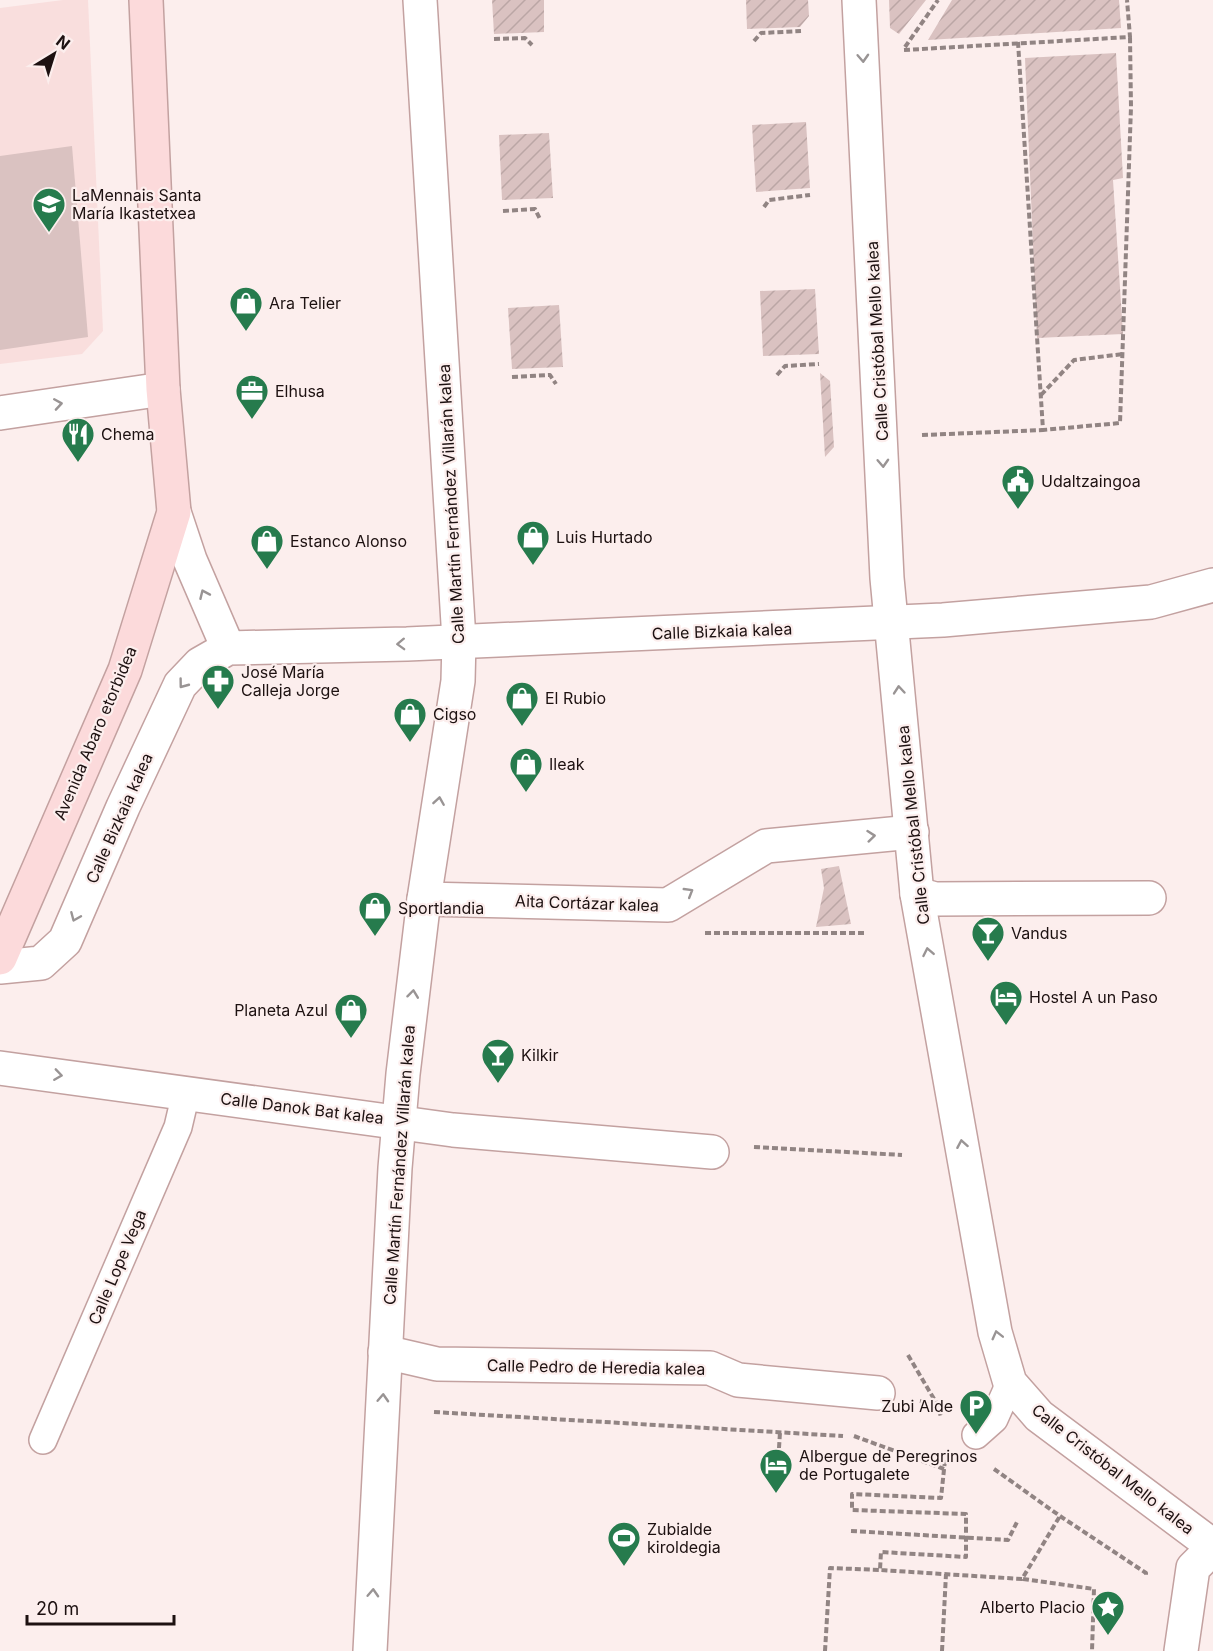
<svg xmlns="http://www.w3.org/2000/svg" width="1213" height="1651" font-family="Inter,sans-serif">
  <style>
    .built { fill: #f9dedd }
    .garden { fill: url(#garden-furrows) }
    .pitch { fill: #dac2c1 }
    .lines { fill: none; stroke-linecap: round; stroke-linejoin: round }
    .lane-casing { stroke: #c3a1a0; stroke-width: 30 }
    .street-casing { stroke: #c3a1a0; stroke-width: 36 }
    .secondary-casing { stroke: #c3a1a0; stroke-width: 36 }
    .path { stroke: #918483; stroke-width: 4; stroke-dasharray: 6 3; stroke-linecap: butt }
    .lane { stroke: #fff; stroke-width: 27 }
    .street { stroke: #fff; stroke-width: 33 }
    .secondary { stroke: #fcdadb; stroke-width: 33 }
    .oneway { stroke: #999494 }
    .labels { text-anchor: middle; stroke-width: 4.5; stroke-linejoin: round; paint-order: stroke }
    .poi-label { font-size: 16px; fill: #1d1111; stroke: #fceeed; text-anchor: start }
    .street-label { font-size: 16px; fill: #1d1111; stroke: #fceeed }
  </style>
  <defs>
    <pattern id="garden-furrows" width="10" height="10" patternUnits="userSpaceOnUse" patternTransform="scale(1.5)"><rect width="10" height="10" fill="#dac2c1"/><path d="M-1 1l2-2M0 10L10 0M9 11l2-2" fill="none" stroke="#bba6a5"/></pattern>
  </defs>
  <rect width="100%" height="100%" fill="#fceeed"/>
  <path class="built" d="M63,0H88L103,331L82,354L0,364V8Z"/>
  <g class="garden">
    <path d="M492,0H544V32L494,34Z"/>
    <path d="M746,0H808L809,16L800,27L747,29Z"/>
    <path d="M889,0H926L899,34L890,28Z"/>
    <path d="M952,0H1119L1121,28L928,40Z"/>
    <path d="M1116,53L1123,178L1113,180L1123,334L1037,338L1025,58Z"/>
    <path d="M806,122L810,188L756,192L752,125Z"/>
    <path d="M549,133L553,198L502,200L499,135Z"/>
    <path d="M815,289L819,354L763,356L760,291Z"/>
    <path d="M559,305L563,367L512,369L508,308Z"/>
    <path d="M820,373L830,381L834,447L825,457Z"/>
    <path d="M839,866L851,924L816,927L824,888L821,869Z"/>
  </g>
  <path class="pitch" d="M72,146L88,337L0,350V156Z"/>
  <g class="lines">
    <defs>
      <g id="lane">
        <path d="M976,1435L994,1419L1010,1383"/>
        <path d="M43,1440L178,1127L186,1093"/>
      </g>
      <g id="street">
        <path d="M859,0L887,578L917,894L995,1332L1010,1383L1039,1416L1213,1546"/>
        <path d="M0,413L163,389"/>
        <path d="M174,512L190,560L228,648"/>
        <path d="M917,894L935,899L1149,898"/>
        <path d="M424,899L668,905L766,846L912,832"/>
        <path d="M0,967L41,963L65,941L123,807L180,685L200,664L228,648L407,644L943,620L1151,602L1213,585"/>
        <path d="M0,1068L453,1130L712,1152"/>
        <path d="M385,1352L437,1364L710,1368L738,1380L878,1393"/>
        <path d="M370,1651L395,1168L403,1074L424,899L458,681L459,640L420,0"/>
        <path d="M1181,1651L1193,1568L1213,1548"/>
      </g>
      <path id="secondary" d="M0,958L125,670L174,512L163,389L146,0"/>
    </defs>
    <use href="#lane" class="lane-casing"/>
    <use href="#street" class="street-casing"/>
    <use href="#secondary" class="secondary-casing"/>
    <g class="path">
      <path d="M494,39L525,38L532,45"/>
      <path d="M754,41L761,33L801,31"/>
      <path d="M1018,42L1043,430L1120,423L1131,107L1130,37"/>
      <path d="M905,47L938,0"/>
      <path d="M904,50L1130,37L1127,0"/>
      <path d="M764,207L769,200L810,195"/>
      <path d="M503,211L535,209L540,219"/>
      <path d="M777,375L785,366L819,364"/>
      <path d="M512,377L550,375L556,384"/>
      <path d="M1041,395L1074,360L1123,354"/>
      <path d="M922,435L1043,430"/>
      <path d="M705,933H864"/>
      <path d="M754,1147L902,1155"/>
      <path d="M908,1355L937,1404L941,1417"/>
      <path d="M920,1401L936,1404"/>
      <path d="M434,1412L843,1436"/>
      <path d="M854,1436L944,1469"/>
      <path d="M779,1448L780,1432"/>
      <path d="M945,1460L941,1498L852,1494V1510L966,1514V1557L881,1552L880,1570L1022,1579L1060,1516"/>
      <path d="M994,1469L1060,1516L1146,1573V1576"/>
      <path d="M851,1531L1008,1540L1017,1522"/>
      <path d="M1023,1579L1094,1589L1092,1651"/>
      <path d="M825,1651L830,1568L880,1570"/>
      <path d="M942,1651L946,1574"/>
    </g>
    <use href="#lane" class="lane"/>
    <use href="#street" class="street"/>
    <use href="#secondary" class="secondary"/>
  </g>
  <defs><path id="oneway-chevron" d="M-2-3.5L2.5 0L-2 3.5" fill="none" stroke-width="1.6" stroke-linecap="round" stroke-linejoin="round" transform="scale(1.5)"/></defs>
  <g class="oneway">
    <use href="#oneway-chevron" transform="translate(863 58) rotate(87)"/>
    <use href="#oneway-chevron" transform="translate(58 404) rotate(-9)"/>
    <use href="#oneway-chevron" transform="translate(883 463) rotate(87)"/>
    <use href="#oneway-chevron" transform="translate(204 594) rotate(-114)"/>
    <use href="#oneway-chevron" transform="translate(401 644) rotate(178)"/>
    <use href="#oneway-chevron" transform="translate(183 684) rotate(127)"/>
    <use href="#oneway-chevron" transform="translate(899 690) rotate(-95)"/>
    <use href="#oneway-chevron" transform="translate(439 801) rotate(-81)"/>
    <use href="#oneway-chevron" transform="translate(871 836) rotate(-6)"/>
    <use href="#oneway-chevron" transform="translate(689 892) rotate(-31)"/>
    <use href="#oneway-chevron" transform="translate(75 917) rotate(113)"/>
    <use href="#oneway-chevron" transform="translate(928 952) rotate(-101)"/>
    <use href="#oneway-chevron" transform="translate(413 994) rotate(-83)"/>
    <use href="#oneway-chevron" transform="translate(58 1075) rotate(8)"/>
    <use href="#oneway-chevron" transform="translate(962 1144) rotate(-100)"/>
    <use href="#oneway-chevron" transform="translate(997 1335) rotate(-104)"/>
    <use href="#oneway-chevron" transform="translate(383 1398) rotate(-87)"/>
    <use href="#oneway-chevron" transform="translate(373 1593) rotate(-87)"/>
  </g>
  <defs>
    <symbol id="school-pin" viewBox="-11 -11 22 30"><path d="M0 17L-7.5 6A9.5 9.5 0 1 1 7.5 6Z" fill="#267b4d" stroke="#fceeed"/><path d="M0-5L7-2L0 1L-7-2ZM-4 1L0 2.5L4 1V4Q0 6-4 4Z" fill="#fff"/></symbol>
    <symbol id="shop-pin" viewBox="-11 -11 22 30"><path d="M0 17L-7.5 6A9.5 9.5 0 1 1 7.5 6Z" fill="#267b4d" stroke="#fceeed"/><path d="M-5-2.5h2.3a2.7 3.5 0 0 1 5.4 0H5L5.5 6h-11ZM-1.5-2.5h3a1.5 2.3 0 0 0-3 0Z" fill="#fff"/></symbol>
    <symbol id="office-pin" viewBox="-11 -11 22 30"><path d="M0 17L-7.5 6A9.5 9.5 0 1 1 7.5 6Z" fill="#267b4d" stroke="#fceeed"/><path d="M-6-3h4V-5.5h4V-3h4V5H-6ZM-1-4.5V-3h2v-1.5ZM-6 0V1H6V0Z" fill="#fff"/></symbol>
    <symbol id="restaurant-pin" viewBox="-11 -11 22 30"><path d="M0 17L-7.5 6A9.5 9.5 0 1 1 7.5 6Z" fill="#267b4d" stroke="#fceeed"/><path d="M-5-6h1v4h1v-4h1v4h1v-4h1v5L-1.5 .5V6h-2V.5L-5-1ZM5-6V6H3V1.5H1.5Q1.5-4 5-6Z" fill="#fff"/></symbol>
    <symbol id="civic-pin" viewBox="-11 -11 22 30"><path d="M0 17L-7.5 6A9.5 9.5 0 1 1 7.5 6Z" fill="#267b4d" stroke="#fceeed"/><path d="M-.6-6.5H3V-4.5H.6V-3L4-1V1h2V6H-6V1h2V-1L-.6-3ZM-1.2 2.5V6h2.4V2.5Z" fill="#fff"/></symbol>
    <symbol id="pharmacy-pin" viewBox="-11 -11 22 30"><path d="M0 17L-7.5 6A9.5 9.5 0 1 1 7.5 6Z" fill="#267b4d" stroke="#fceeed"/><path d="M-2-6h4v4h4v4h-4v4h-4v-4h-4v-4h4Z" fill="#fff"/></symbol>
    <symbol id="bar-pin" viewBox="-11 -11 22 30"><path d="M0 17L-7.5 6A9.5 9.5 0 1 1 7.5 6Z" fill="#267b4d" stroke="#fceeed"/><path d="M-6-5H6L.8 .8V4.5H3.5V6h-7V4.5H-.8V.8Z" fill="#fff"/></symbol>
    <symbol id="hotel-pin" viewBox="-11 -11 22 30"><path d="M0 17L-7.5 6A9.5 9.5 0 1 1 7.5 6Z" fill="#267b4d" stroke="#fceeed"/><path d="M-6-4.5h1.5V1H6V5H4.5V3h-9V5H-6ZM-4 0a1.8 1.8 0 1 1 3.6 0ZM.5 0V-2.5h3Q6-2.5 6 0Z" fill="#fff"/></symbol>
    <symbol id="parking-pin" viewBox="-11 -11 22 30"><path d="M0 17L-7.5 6A9.5 9.5 0 1 1 7.5 6Z" fill="#267b4d" stroke="#fceeed"/><path d="M-3.5-5.5H1a3.5 3.5 0 0 1 0 7H-1V5.5H-3.5ZM-1-3.4V-.6H.8a1.4 1.4 0 0 0 0-2.8Z" fill="#fff"/></symbol>
    <symbol id="stadium-pin" viewBox="-11 -11 22 30"><path d="M0 17L-7.5 6A9.5 9.5 0 1 1 7.5 6Z" fill="#267b4d" stroke="#fceeed"/><path d="M0-5a6.5 5 0 1 0 0 10a6.5 5 0 1 0 0-10ZM-3.5-1.8h7v3.6h-7Z" fill="#fff"/></symbol>
    <symbol id="sight-pin" viewBox="-11 -11 22 30"><path d="M0 17L-7.5 6A9.5 9.5 0 1 1 7.5 6Z" fill="#267b4d" stroke="#fceeed"/><path d="M0-6L1.8-2.2L6-1.7L2.9 1.2L3.7 5.4L0 3.3L-3.7 5.4L-2.9 1.2L-6-1.7L-1.8-2.2Z" fill="#fff"/></symbol>
  </defs>
  <g fill-rule="evenodd">
    <use href="#school-pin" x="30" y="185" width="38" height="52"/>
    <use href="#shop-pin" x="227" y="284" width="38" height="52"/>
    <use href="#office-pin" x="233" y="372" width="38" height="52"/>
    <use href="#restaurant-pin" x="59" y="415" width="38" height="52"/>
    <use href="#civic-pin" x="999" y="462" width="38" height="52"/>
    <use href="#shop-pin" x="514" y="518" width="38" height="52"/>
    <use href="#shop-pin" x="248" y="522" width="38" height="52"/>
    <use href="#pharmacy-pin" x="199" y="662" width="38" height="52"/>
    <use href="#shop-pin" x="503" y="679" width="38" height="52"/>
    <use href="#shop-pin" x="391" y="695" width="38" height="52"/>
    <use href="#shop-pin" x="507" y="745" width="38" height="52"/>
    <use href="#shop-pin" x="356" y="889" width="38" height="52"/>
    <use href="#bar-pin" x="969" y="914" width="38" height="52"/>
    <use href="#hotel-pin" x="987" y="978" width="38" height="52"/>
    <use href="#shop-pin" x="332" y="991" width="38" height="52"/>
    <use href="#bar-pin" x="479" y="1036" width="38" height="52"/>
    <use href="#parking-pin" x="957" y="1387" width="38" height="52"/>
    <use href="#hotel-pin" x="757" y="1446" width="38" height="52"/>
    <use href="#stadium-pin" x="605" y="1519" width="38" height="52"/>
    <use href="#sight-pin" x="1089" y="1588" width="38" height="52"/>
  </g>
  <g class="labels">
    <g class="poi-label">
      <text x="72" y="201">LaMennais Santa<tspan x="72" dy="18">María Ikastetxea</tspan></text>
      <text x="269" y="309">Ara Telier</text>
      <text x="275" y="397">Elhusa</text>
      <text x="101" y="440">Chema</text>
      <text x="1041" y="487">Udaltzaingoa</text>
      <text x="556" y="543">Luis Hurtado</text>
      <text x="290" y="547">Estanco Alonso</text>
      <text x="241" y="678">José María<tspan x="241" dy="18">Calleja Jorge</tspan></text>
      <text x="545" y="704">El Rubio</text>
      <text x="433" y="720">Cigso</text>
      <text x="549" y="770">Ileak</text>
      <text x="398" y="914">Sportlandia</text>
      <text x="1011" y="939">Vandus</text>
      <text x="1029" y="1003">Hostel A un Paso</text>
      <text x="328" y="1016" text-anchor="end">Planeta Azul</text>
      <text x="521" y="1061">Kilkir</text>
      <text x="953" y="1412" text-anchor="end">Zubi Alde</text>
      <text x="799" y="1462">Albergue de Peregrinos<tspan x="799" dy="18">de Portugalete</tspan></text>
      <text x="647" y="1535">Zubialde<tspan x="647" dy="18">kiroldegia</tspan></text>
      <text x="1085" y="1613" text-anchor="end">Alberto Placio</text>
    </g>
    <g class="street-label">
      <text transform="translate(877 341) rotate(-93)" y="6">Calle Cristóbal Mello kalea</text>
      <text transform="translate(451 504) rotate(-93)" y="6">Calle Martín Fernández Villarán kalea</text>
      <text transform="translate(722 631) rotate(-2)" y="6">Calle Bizkaia kalea</text>
      <text transform="translate(95 733) rotate(-67)" y="6">Avenida Abaro etorbidea</text>
      <text transform="translate(119 818) rotate(-66)" y="6">Calle Bizkaia kalea</text>
      <text transform="translate(913 825) rotate(-96)" y="6">Calle Cristóbal Mello kalea</text>
      <text transform="translate(587 903) rotate(2)" y="6">Aita Cortázar kalea</text>
      <text transform="translate(302 1108) rotate(7)" y="6">Calle Danok Bat kalea</text>
      <text transform="translate(399 1165) rotate(-86)" y="6">Calle Martín Fernández Villarán kalea</text>
      <text transform="translate(117 1267) rotate(-67)" y="6">Calle Lope Vega</text>
      <text transform="translate(596 1367) rotate(1)" y="6">Calle Pedro de Heredia kalea</text>
      <text transform="translate(1113 1469) rotate(38)" y="6">Calle Cristóbal Mello kalea</text>
    </g>
  </g>
  <g transform="translate(54 54) rotate(38)" stroke="#fceeed" stroke-width="4.5" paint-order="stroke">
  <path d="M0-4.5L10 22L0 15L-10 22Z" fill="#1d1111"/>
  <text y="-9" font-size="16" font-weight="bold" text-anchor="middle" fill="#1d1111">N</text>
  </g>
  <path d="M27 1615v9h147v-9" fill="none" stroke="#1d1111" stroke-width="3"/>
  <text x="36" y="1615" font-size="18" fill="#1d1111" stroke="#fceeed" stroke-width="4.5" paint-order="stroke">20 m</text>
</svg>
